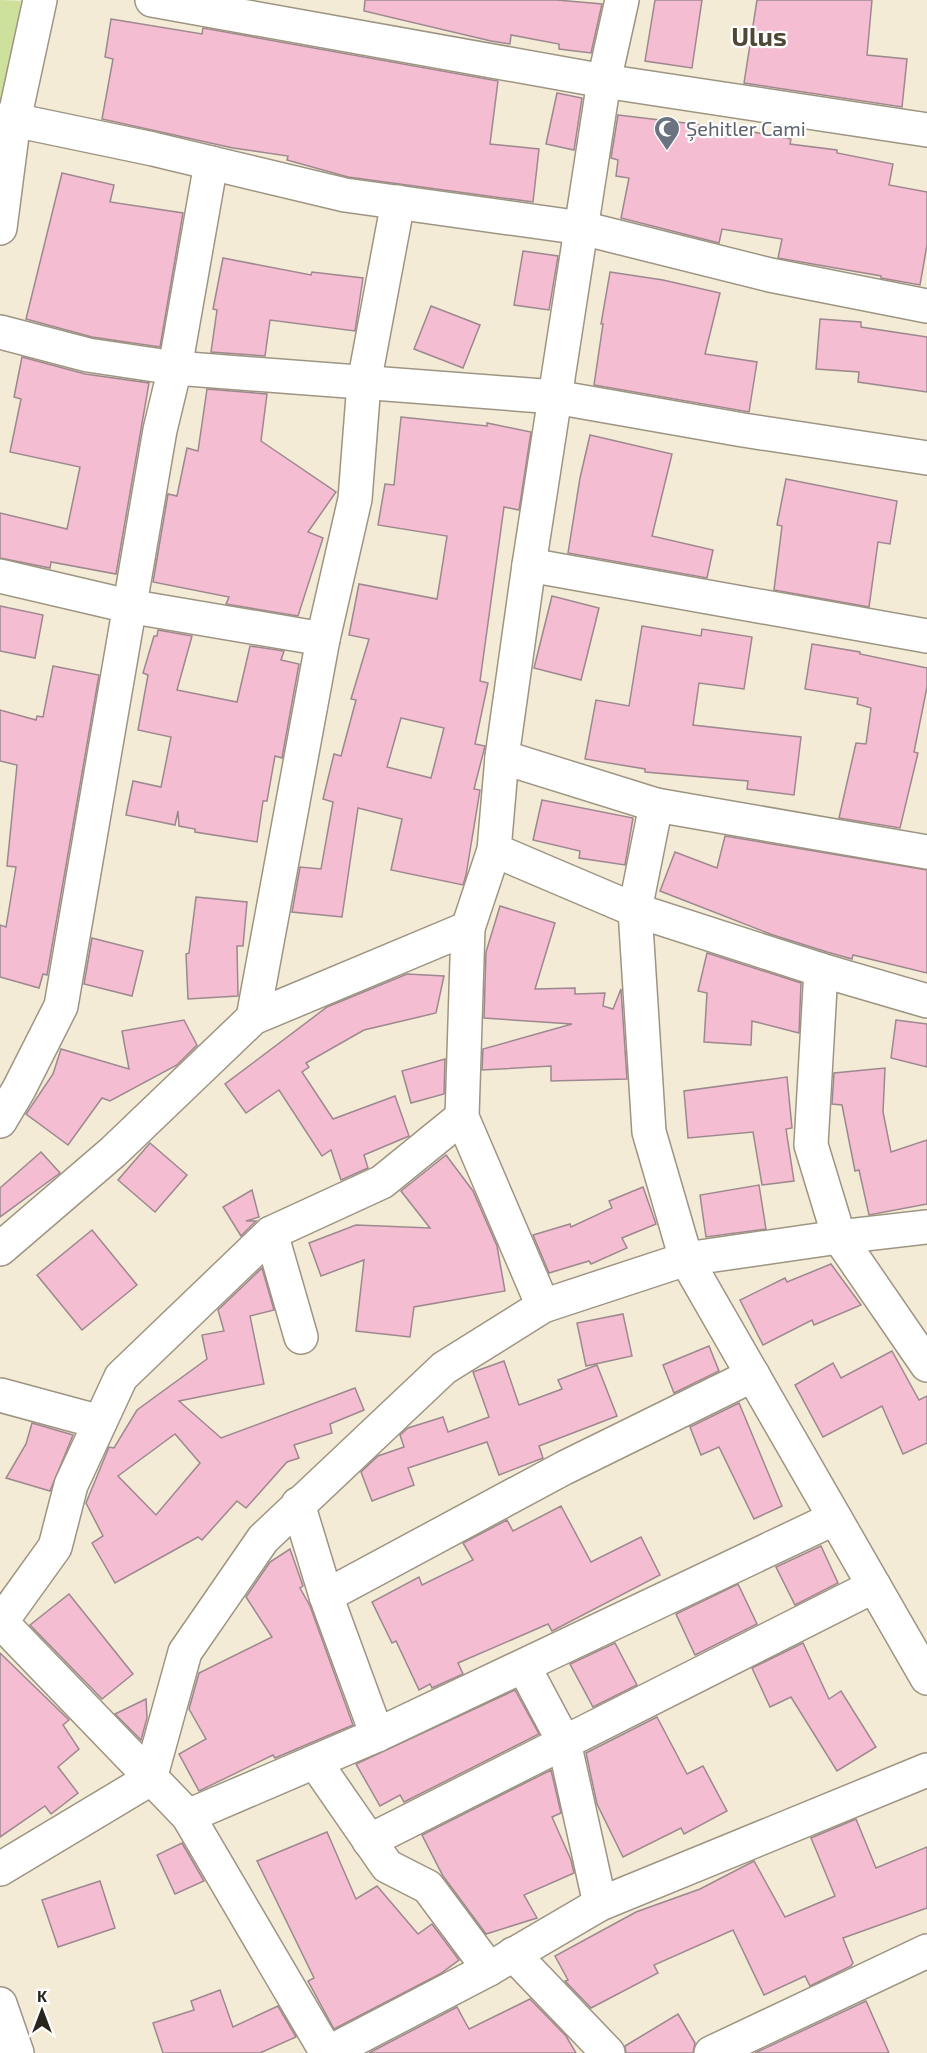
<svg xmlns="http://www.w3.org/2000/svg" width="927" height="2053" font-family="'Exo 2',sans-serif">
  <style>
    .green { fill: #cde19d }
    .building { fill: #f4bdd1; stroke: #9d888f; stroke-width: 1.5; fill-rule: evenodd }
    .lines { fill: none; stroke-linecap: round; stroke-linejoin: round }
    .minor-casing { stroke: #9d9582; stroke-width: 36 }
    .minor { stroke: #fff; stroke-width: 33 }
    .labels { text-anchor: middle; stroke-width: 4.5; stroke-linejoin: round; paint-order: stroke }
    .worship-label { font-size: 20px; fill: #5b616d; stroke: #fff; text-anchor: start }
    .district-label { font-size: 26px; font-weight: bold; fill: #4f4837; stroke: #fff }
  </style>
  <rect width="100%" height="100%" fill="#f4ebd7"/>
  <path class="green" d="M0,0L21,1L4,109L0,110Z"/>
  <g class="building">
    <path d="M365,0H557L602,4L591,53L559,49V44L511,35L510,44L491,41L364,11Z"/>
    <path d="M655,0H702L692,68L645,61Z"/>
    <path d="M757,0H872L867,55L907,59L902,107L744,83Z"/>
    <path d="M111,19L202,34L203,28L498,81L490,144L539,149L533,202L348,177L287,160L288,156L233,148L102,119L113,59L105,57Z"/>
    <path d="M557,93L582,98L574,150L546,144Z"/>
    <path d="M618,115L736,129L791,139L790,144L837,150V153L893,164L889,185L927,192V245L920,285L881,278V276L778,258L782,239L722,229L719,243L621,218L629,178L616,176L618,160L611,158Z"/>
    <path d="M62,173L114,185L110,202L183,213L160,347L92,337L26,319Z"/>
    <path d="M523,251L558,256L549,310L514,305Z"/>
    <path d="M223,258L311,275L312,272L363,278L355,331L270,320L265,356L211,352L217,310L213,309Z"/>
    <path d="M610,272L663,280L720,293L705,354L757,362L749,412L594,385L603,324H601Z"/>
    <path d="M431,306L480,325L463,368L414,349Z"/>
    <path d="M820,319L861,322V327L927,337V392L858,382L859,372L816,369Z"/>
    <path d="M22,357L85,374L149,383L116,574L51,562L50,568L0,558V513L67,529L80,467L10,452L21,399L14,397Z"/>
    <path d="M207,389L267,394L261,441L336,492L308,532L323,538L298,616L226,604L229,597L153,582L168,494L177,496L187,448L198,451Z"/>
    <path d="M401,417L487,426V423L531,432L519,510L504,507L480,681L488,683L475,744L485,746L474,789L480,790L466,875L463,885L391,870L402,819L358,808L342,917L292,912L300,867L321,869L333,802L323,799L334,754L341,756L356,700L351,699L369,639L349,635L359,584L437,599L447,536L378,525L385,484L394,485ZM401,718L444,728L431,778L387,767Z"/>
    <path d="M590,435L672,454L652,536L713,550L707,578L568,553L580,478Z"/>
    <path d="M786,479L897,501L890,544L878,542L869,607L774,590L782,526L777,525Z"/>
    <path d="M552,596L599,608L581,680L534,668Z"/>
    <path d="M0,606L43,615L35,658L0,651Z"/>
    <path d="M642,626L701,636L702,629L752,637L744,689L699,683L693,725L801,737L794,795L747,789L748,781L645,772V769L585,759L596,700L629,706Z"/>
    <path d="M158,630L192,636L177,690L237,702L250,646L284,651L281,660L299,664L282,758L275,756L267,801H263L257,842L195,832V829L179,826L178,811L175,825L126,815L133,781L161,787L171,737L138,730L148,675L143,673L154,636H157Z"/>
    <path d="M812,644L860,652V654L927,668V687L914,752L918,753L900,828L839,818L856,743L866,744L871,708L857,704L858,698L805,689Z"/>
    <path d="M53,666L99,675L47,975L43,974L39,988L0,977V925L6,927L16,867L7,866L17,765L0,761V710L36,720L37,716L43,717Z"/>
    <path d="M542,800L633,818L625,865L579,858L580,851L533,840Z"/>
    <path d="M725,836L927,870V973L853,955L852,959L827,952L773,935L660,891L675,852L717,868Z"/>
    <path d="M196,897L247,902L243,946H237L238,996L188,999L186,954L189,953Z"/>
    <path d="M500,906L555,923L535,989L575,988V994L605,993L603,1006L613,1009L621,989L627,1079L551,1081V1066L482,1070L483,1049L572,1024L484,1018L486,952Z"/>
    <path d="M92,938L143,951L132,996L84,984Z"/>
    <path d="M707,953L801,983L799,1033L752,1021L751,1045L704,1042L707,993L698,991Z"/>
    <path d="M407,974L444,976L436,1013L364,1030L306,1063L309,1067L302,1072L333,1119L395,1096L409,1136L364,1155L368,1168L341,1180L331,1150L322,1156L279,1090L246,1113L225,1084L327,1007Z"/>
    <path d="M184,1020L197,1045L177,1065L110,1101L102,1098L68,1145L26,1114L53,1074L61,1049L129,1069L122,1031Z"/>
    <path d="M896,1020L927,1024V1067L891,1058Z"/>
    <path d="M445,1059L444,1094L411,1103L402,1071Z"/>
    <path d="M885,1068L883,1112L891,1152L927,1140V1204L869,1215L859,1170L855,1171L842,1105L832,1104L834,1073Z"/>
    <path d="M787,1077L792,1128L786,1129L794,1181L762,1185L753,1132L688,1138L684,1091Z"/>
    <path d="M150,1143L187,1175L155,1212L118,1180Z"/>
    <path d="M41,1152L60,1173L0,1217V1188Z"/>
    <path d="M446,1155L473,1191L497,1246L505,1291L414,1307L410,1337L356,1331L364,1260L321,1276L309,1243L356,1225L430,1228L401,1191Z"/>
    <path d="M759,1185L766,1229L706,1237L700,1195Z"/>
    <path d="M643,1187L656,1224L622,1238L627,1248L591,1264L589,1261L549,1273L533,1235L570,1224L571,1227L612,1208L609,1201Z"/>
    <path d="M252,1190L259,1217L246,1221H256L241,1236L223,1207Z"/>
    <path d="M92,1230L137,1285L82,1330L37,1275Z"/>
    <path d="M831,1264L861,1305L814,1325L812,1320L763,1345L740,1300L785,1278L787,1282Z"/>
    <path d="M262,1268L274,1310L250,1316L264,1384L179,1401L221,1438L355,1388L364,1410L330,1424L332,1433L294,1445L299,1458L287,1462L246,1508L237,1501L202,1540L198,1537L115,1583L92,1543L103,1536L86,1503L109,1447L114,1448L137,1410L207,1359L202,1335L224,1331L218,1310ZM175,1434L200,1463L156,1515L118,1476Z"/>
    <path d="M623,1314L632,1356L586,1366L577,1323Z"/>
    <path d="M709,1346L719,1371L674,1393L663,1365Z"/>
    <path d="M892,1351L919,1400L927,1396V1443L903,1454L882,1406L823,1437L795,1385L833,1363L841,1378Z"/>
    <path d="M504,1361L519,1405L562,1389L558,1380L597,1365L617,1416L539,1446L543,1458L499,1475L487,1442L408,1468L414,1485L372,1501L361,1472L378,1456L404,1447L400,1435L408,1428L443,1417L448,1432L489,1417L473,1372Z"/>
    <path d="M739,1403L782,1506L754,1519L719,1447L701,1455L690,1427Z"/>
    <path d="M32,1423L73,1435L50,1491L6,1478L26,1444Z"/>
    <path d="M561,1506L591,1562L641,1537L660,1575L552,1631L548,1624L458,1663L463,1674L432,1688L430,1684L419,1690L396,1641L392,1643L372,1602L419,1577L422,1585L473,1560L463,1543L507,1520L513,1531Z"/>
    <path d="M821,1546L838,1583L795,1605L776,1567Z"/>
    <path d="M290,1549L303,1586L300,1588L310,1606L353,1725L275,1758L273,1755L199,1791L179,1754L206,1739L189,1709L199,1673L272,1637L246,1597L270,1562Z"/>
    <path d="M738,1584L757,1624L695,1655L676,1614Z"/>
    <path d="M69,1594L133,1674L102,1699L30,1625Z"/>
    <path d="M615,1643L637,1685L593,1707L570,1664Z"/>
    <path d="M803,1643L829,1699L841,1691L876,1747L837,1771L791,1697L770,1707L752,1668Z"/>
    <path d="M0,1653L69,1720L63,1725L79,1749L58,1767L78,1793L51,1814L45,1806L0,1837Z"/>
    <path d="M515,1690L539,1734L404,1802L400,1795L380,1806L356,1764Z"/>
    <path d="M146,1699L147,1718L141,1740L115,1714Z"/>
    <path d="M657,1717L687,1774L703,1766L727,1811L684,1834L681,1828L623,1857L597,1804L586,1753Z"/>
    <path d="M551,1770L561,1813L552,1817L571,1860L574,1873L524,1895L537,1918L486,1934L443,1876L422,1835Z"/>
    <path d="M856,1819L876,1868L927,1847V1908L843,1938L853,1963L851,1966L810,1986L805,1976L764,1995L733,1930L654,1965L658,1973L591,2008L565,1981L568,1980L555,1956L636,1912L700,1889L754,1861L785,1917L835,1896L811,1838Z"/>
    <path d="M327,1832L356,1899L377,1886L418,1934L432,1924L459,1960L440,1974L334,2029L308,1981L314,1978L257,1861Z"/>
    <path d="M182,1843L204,1881L175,1894L157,1855Z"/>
    <path d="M100,1881L115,1928L58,1947L42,1900Z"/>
    <path d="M220,1990L233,2027L278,2006L296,2037L260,2053H163L153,2023L194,2010L191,2001Z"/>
    <path d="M530,1999L566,2036L576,2053H369L457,2007L469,2029Z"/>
    <path d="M866,2001L889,2053H755Z"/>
    <path d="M678,2014L695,2043L693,2053H626L625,2046Z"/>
  </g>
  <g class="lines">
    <defs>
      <g id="minor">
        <path d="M152,0L604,81L927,130"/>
        <path d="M0,120H14L153,149L345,195L582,228L770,275L927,306"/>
        <path d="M0,228L14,120L40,0"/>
        <path d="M0,332L88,355L175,368L555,397L743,430L927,458"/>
        <path d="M529,565L927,636"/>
        <path d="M0,576L128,606L323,639"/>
        <path d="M502,757L656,805L927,852"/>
        <path d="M656,805L635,910L649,1132L686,1259L927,1678"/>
        <path d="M494,850L635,910L821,970L927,1001"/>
        <path d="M821,970L811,1145L839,1237L927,1365"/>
        <path d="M253,1018L323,639L355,499L364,383L398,202"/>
        <path d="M0,1121L19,1089L61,1006L160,430L175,368L211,163"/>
        <path d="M271,1233L301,1337"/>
        <path d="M0,1249L113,1152L253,1018L468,928"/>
        <path d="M543,1306L462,1117L468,928L494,850L502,757L529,565L604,81L622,0"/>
        <path d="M0,1395L100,1422"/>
        <path d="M298,1504L326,1596L377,1735"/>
        <path d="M326,1596L564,1468L753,1375"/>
        <path d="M524,1667L564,1742L600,1904"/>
        <path d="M315,1762L387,1866L428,1887L489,1969"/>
        <path d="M188,1816L377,1735L835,1518"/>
        <path d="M369,1841L874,1586"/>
        <path d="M0,1869L150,1779L185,1652L263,1539L444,1368L543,1306L686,1259L839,1237L927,1227"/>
        <path d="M513,1954L608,2053"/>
        <path d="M0,2004L17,2053"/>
        <path d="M327,2053L188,1816L1,1622L55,1547L71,1485L121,1377L271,1233L382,1182L462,1117"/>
        <path d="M328,2053L489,1969L600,1904L927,1770"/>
        <path d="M711,2053L927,1951"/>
      </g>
    </defs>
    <use href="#minor" class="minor-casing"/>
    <use href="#minor" class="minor"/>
  </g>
  <defs>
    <symbol id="mosque-pin" viewBox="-11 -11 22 30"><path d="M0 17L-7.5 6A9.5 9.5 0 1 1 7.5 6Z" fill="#6b7280" stroke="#fff"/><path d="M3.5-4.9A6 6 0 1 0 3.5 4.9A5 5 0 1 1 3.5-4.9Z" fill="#fff"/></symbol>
  </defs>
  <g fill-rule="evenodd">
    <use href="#mosque-pin" x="652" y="114" width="30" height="40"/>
  </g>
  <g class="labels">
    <g class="worship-label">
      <text x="686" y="136">Şehitler Cami</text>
    </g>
    <g class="district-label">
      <text x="759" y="46">Ulus</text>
    </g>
  </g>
  <g transform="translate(42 2011)" stroke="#ffffff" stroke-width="4.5" paint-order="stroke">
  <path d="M0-4.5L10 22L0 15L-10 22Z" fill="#28251e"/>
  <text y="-9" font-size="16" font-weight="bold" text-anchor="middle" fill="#28251e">K</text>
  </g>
</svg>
